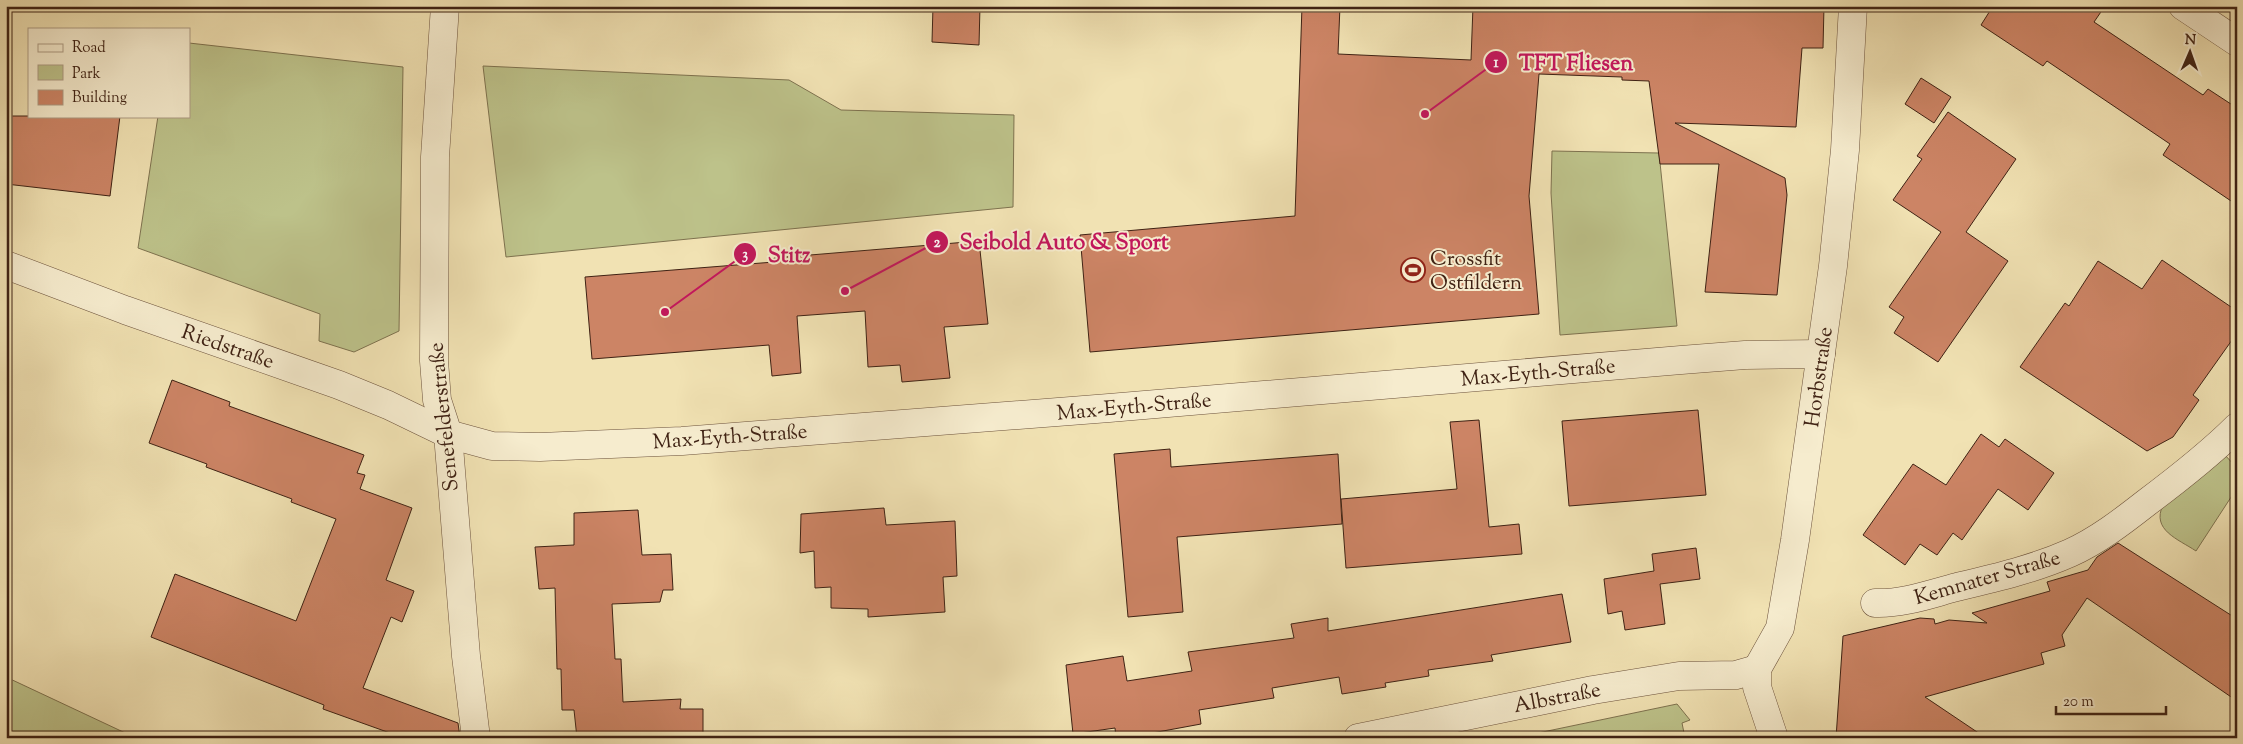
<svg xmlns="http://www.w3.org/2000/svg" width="2243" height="744" font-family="'Sorts Mill Goudy',serif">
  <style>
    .green { fill: #bdc28a; stroke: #7e724f }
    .building { fill: #cc8465; stroke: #3f2214 }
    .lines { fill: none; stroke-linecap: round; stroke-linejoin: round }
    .street-casing { stroke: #6c523c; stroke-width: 29 }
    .street { stroke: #f6ecce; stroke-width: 28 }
    .labels { text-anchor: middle; stroke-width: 4; stroke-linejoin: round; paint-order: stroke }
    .poi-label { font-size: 21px; fill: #3f2214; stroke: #f6ecce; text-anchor: start }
    .street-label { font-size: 21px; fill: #3f2214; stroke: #f6ecce }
    .leader { fill: none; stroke: #c2185b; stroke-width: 2 }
    .callout-dot { fill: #c2185b; stroke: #f6ecce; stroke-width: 2 }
    .mark-label { font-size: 15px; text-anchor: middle; font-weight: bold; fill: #fff }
    .callout-label { font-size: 22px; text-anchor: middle; font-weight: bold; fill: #c2185b; stroke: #f6ecce; stroke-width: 4; stroke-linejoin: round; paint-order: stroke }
  </style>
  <rect width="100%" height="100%" fill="#f1e2b3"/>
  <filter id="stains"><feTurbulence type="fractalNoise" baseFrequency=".004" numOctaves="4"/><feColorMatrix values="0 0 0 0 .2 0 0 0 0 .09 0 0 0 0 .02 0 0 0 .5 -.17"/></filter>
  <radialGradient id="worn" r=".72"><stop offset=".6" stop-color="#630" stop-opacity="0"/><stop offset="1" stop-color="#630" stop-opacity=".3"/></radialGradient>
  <g class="green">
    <path d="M189,43L403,67L399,331L354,352L319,341L320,314L138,248L158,116H189Z"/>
    <path d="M483,66L789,80L841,110L1014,115L1013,207L506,257Z"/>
    <path d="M1552,151L1659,153L1677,326L1560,335L1551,193Z"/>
    <path d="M2224,454L2237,468V488L2196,551C2178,539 2151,530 2163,505Z"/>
    <path d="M6,677L136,738H6Z"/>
    <path d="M1677,704L1690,720L1682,723L1685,738H1514Z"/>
  </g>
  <g class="building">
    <path d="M933,6H980L979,45L932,42Z"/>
    <path d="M1302,6H1340L1338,54L1471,60L1473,6H1824L1823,48H1802L1796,127L1675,123L1785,178L1787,195L1777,295L1705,292L1719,164H1660L1649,81L1622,80V77L1539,74L1529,196L1539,314L1090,352L1080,235L1295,216Z"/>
    <path d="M1993,6H2105L2094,22L2203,95L2208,89L2237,108V205L2163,155L2170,144L2047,61L2043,66L1981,25Z"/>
    <path d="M1921,78L1951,97L1934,123L1905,104Z"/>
    <path d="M1948,112L2016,159L1966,232L2008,261L1938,362L1894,333L1904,317L1889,307L1941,232L1893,200L1922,159L1917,156Z"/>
    <path d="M6,116H120L110,196L6,184Z"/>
    <path d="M979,241L988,324L944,327L950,378L902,382L900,365L868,367L865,311L797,316L801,373L772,376L769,345L592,359L585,277L774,262V258Z"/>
    <path d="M2162,260L2237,311V333L2193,395L2199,400L2173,437L2147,451L2020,367L2065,303L2069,306L2098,261L2142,289Z"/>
    <path d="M172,380L230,402L229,406L364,455L357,473L365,475L360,489L412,508L386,580L414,591L402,622L391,617L363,688L458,723L460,738H404L323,709L324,705L151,637L175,574L296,621L336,519L291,502L292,499L206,467L207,464L149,443Z"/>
    <path d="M1698,410L1706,495L1569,506L1562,421Z"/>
    <path d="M1479,420L1489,527L1519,524L1522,554L1346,568L1341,499L1457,489L1450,422Z"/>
    <path d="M1981,434L1999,447L2005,439L2054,473L2028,510L1998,489L1962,540L1953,533L1937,555L1920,544L1905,565L1863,535L1913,464L1946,485Z"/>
    <path d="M1170,449L1171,467L1338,454L1342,524L1177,537L1183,612L1128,617L1114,454Z"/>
    <path d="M884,508L886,525L955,521L957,576L943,577L945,612L868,617V609L831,608V587L815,588L814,551L800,553L801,514Z"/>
    <path d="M638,510L642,555L671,554L673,590H663L660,602L612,604L615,659H621L623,702L681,699L680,709H703V738H577L574,710H562L561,669H557L555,588L539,589L535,547L574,545V513Z"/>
    <path d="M2118,543L2237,619V701L2087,598L2062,635L2065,646L2041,653L2044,664L1925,697L1986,738H1836L1843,636L1920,618L1934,619L1935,624L1949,620L1987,623L1972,613L2050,591L2047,582L2088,570L2097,557Z"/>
    <path d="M1696,548L1700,579L1660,584L1665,624L1625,630L1622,611L1608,614L1604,579L1654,571L1652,554Z"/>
    <path d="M1562,594L1571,642L1491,655L1493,661L1428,670L1429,676L1385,683L1386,687L1342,694L1339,677L1272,688L1274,698L1199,710L1201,724L1125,738H1116L1115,728L1073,734L1066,665L1123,656L1127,681L1192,671L1188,652L1294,638L1291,624L1328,618V631Z"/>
  </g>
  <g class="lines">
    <defs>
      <g id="street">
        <path d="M445,6L435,157L434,361L437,400L448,434L466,656L476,738"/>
        <path d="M2183,6L2237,42"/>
        <path d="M6,265L125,310L339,385L388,405L448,434L492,446L540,447L682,441L1109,408L1681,360L1745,355L1821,354"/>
        <path d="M1875,603C1903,604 1930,594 1957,587C1995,578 2034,569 2070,553C2097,541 2123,521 2146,503C2178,479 2209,455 2237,427"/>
        <path d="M1358,738L1593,690L1679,676L1736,675L1757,669"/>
        <path d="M1774,738L1757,687V669L1780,628L1795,540L1833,266L1845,150L1853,6"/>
      </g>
    </defs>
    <use href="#street" class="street-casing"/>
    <use href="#street" class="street"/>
  </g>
  <defs>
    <symbol id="stadium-ring" viewBox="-11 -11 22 22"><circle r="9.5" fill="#f6ecce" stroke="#8f2418" stroke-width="1.5"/><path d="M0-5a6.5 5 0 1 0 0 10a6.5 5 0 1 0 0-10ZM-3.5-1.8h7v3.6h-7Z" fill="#8f2418"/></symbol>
  </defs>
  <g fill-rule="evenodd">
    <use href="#stadium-ring" x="1399" y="256" width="28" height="28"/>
  </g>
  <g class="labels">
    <g class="poi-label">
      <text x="1430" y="265">Crossfit<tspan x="1430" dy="24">Ostfildern</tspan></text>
    </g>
    <g class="street-label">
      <text transform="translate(228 346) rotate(19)" y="7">Riedstraße</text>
      <text transform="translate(1538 372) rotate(-5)" y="7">Max-Eyth-Straße</text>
      <text transform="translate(1818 377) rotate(-82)" y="7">Horbstraße</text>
      <text transform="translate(1134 406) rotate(-5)" y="7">Max-Eyth-Straße</text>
      <text transform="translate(443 417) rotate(-96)" y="7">Senefelderstraße</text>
      <text transform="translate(730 436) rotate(-4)" y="7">Max-Eyth-Straße</text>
      <text transform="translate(1987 577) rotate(-16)" y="7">Kemnater Straße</text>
      <text transform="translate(1557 697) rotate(-11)" y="7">Albstraße</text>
    </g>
  </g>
  <path class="leader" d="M1425 114L1496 62M845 291L937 242M665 312L745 254"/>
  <g class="callout-dot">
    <circle cx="1425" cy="114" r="5"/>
    <circle cx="845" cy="291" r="5"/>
    <circle cx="665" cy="312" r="5"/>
    <circle cx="1496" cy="62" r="12"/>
    <circle cx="937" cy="242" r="12"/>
    <circle cx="745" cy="254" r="12"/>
  </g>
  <g class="mark-label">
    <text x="1496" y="67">1</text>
    <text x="937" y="247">2</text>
    <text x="745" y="259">3</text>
  </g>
  <g class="callout-label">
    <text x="1576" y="70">TFT Fliesen</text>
    <text x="1064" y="249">Seibold Auto &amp; Sport</text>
    <text x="789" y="262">Stitz</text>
  </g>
  <rect width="2243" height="744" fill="none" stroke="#f1e2b3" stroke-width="25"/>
  <rect x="8" y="8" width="2228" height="729" fill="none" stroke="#3f2214" stroke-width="2.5"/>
  <rect x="12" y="12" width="2218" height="719" fill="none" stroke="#3f2214"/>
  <rect x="28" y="28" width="162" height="90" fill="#f6ecce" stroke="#ad9b84"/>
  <rect x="38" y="44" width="25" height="8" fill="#f6ecce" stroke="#ad9b84"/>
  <text x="72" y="52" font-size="15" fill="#3f2214">Road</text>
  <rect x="38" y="65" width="25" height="15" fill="#bdc28a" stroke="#ad9b84"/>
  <text x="72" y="78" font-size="15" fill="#3f2214">Park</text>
  <rect x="38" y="90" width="25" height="15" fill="#cc8465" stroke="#ad9b84"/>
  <text x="72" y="102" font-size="15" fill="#3f2214">Building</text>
  <g transform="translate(2190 52) rotate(2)" stroke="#f6ecce" stroke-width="4" paint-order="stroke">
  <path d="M0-4L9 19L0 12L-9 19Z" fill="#3f2214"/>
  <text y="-8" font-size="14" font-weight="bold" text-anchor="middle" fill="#3f2214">N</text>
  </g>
  <path d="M2056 706v8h110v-8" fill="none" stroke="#3f2214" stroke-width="2.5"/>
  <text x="2063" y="706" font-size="15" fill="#3f2214" stroke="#f6ecce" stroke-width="4" paint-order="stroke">20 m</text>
  <rect width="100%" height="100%" filter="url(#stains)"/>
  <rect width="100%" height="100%" fill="url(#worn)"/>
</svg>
